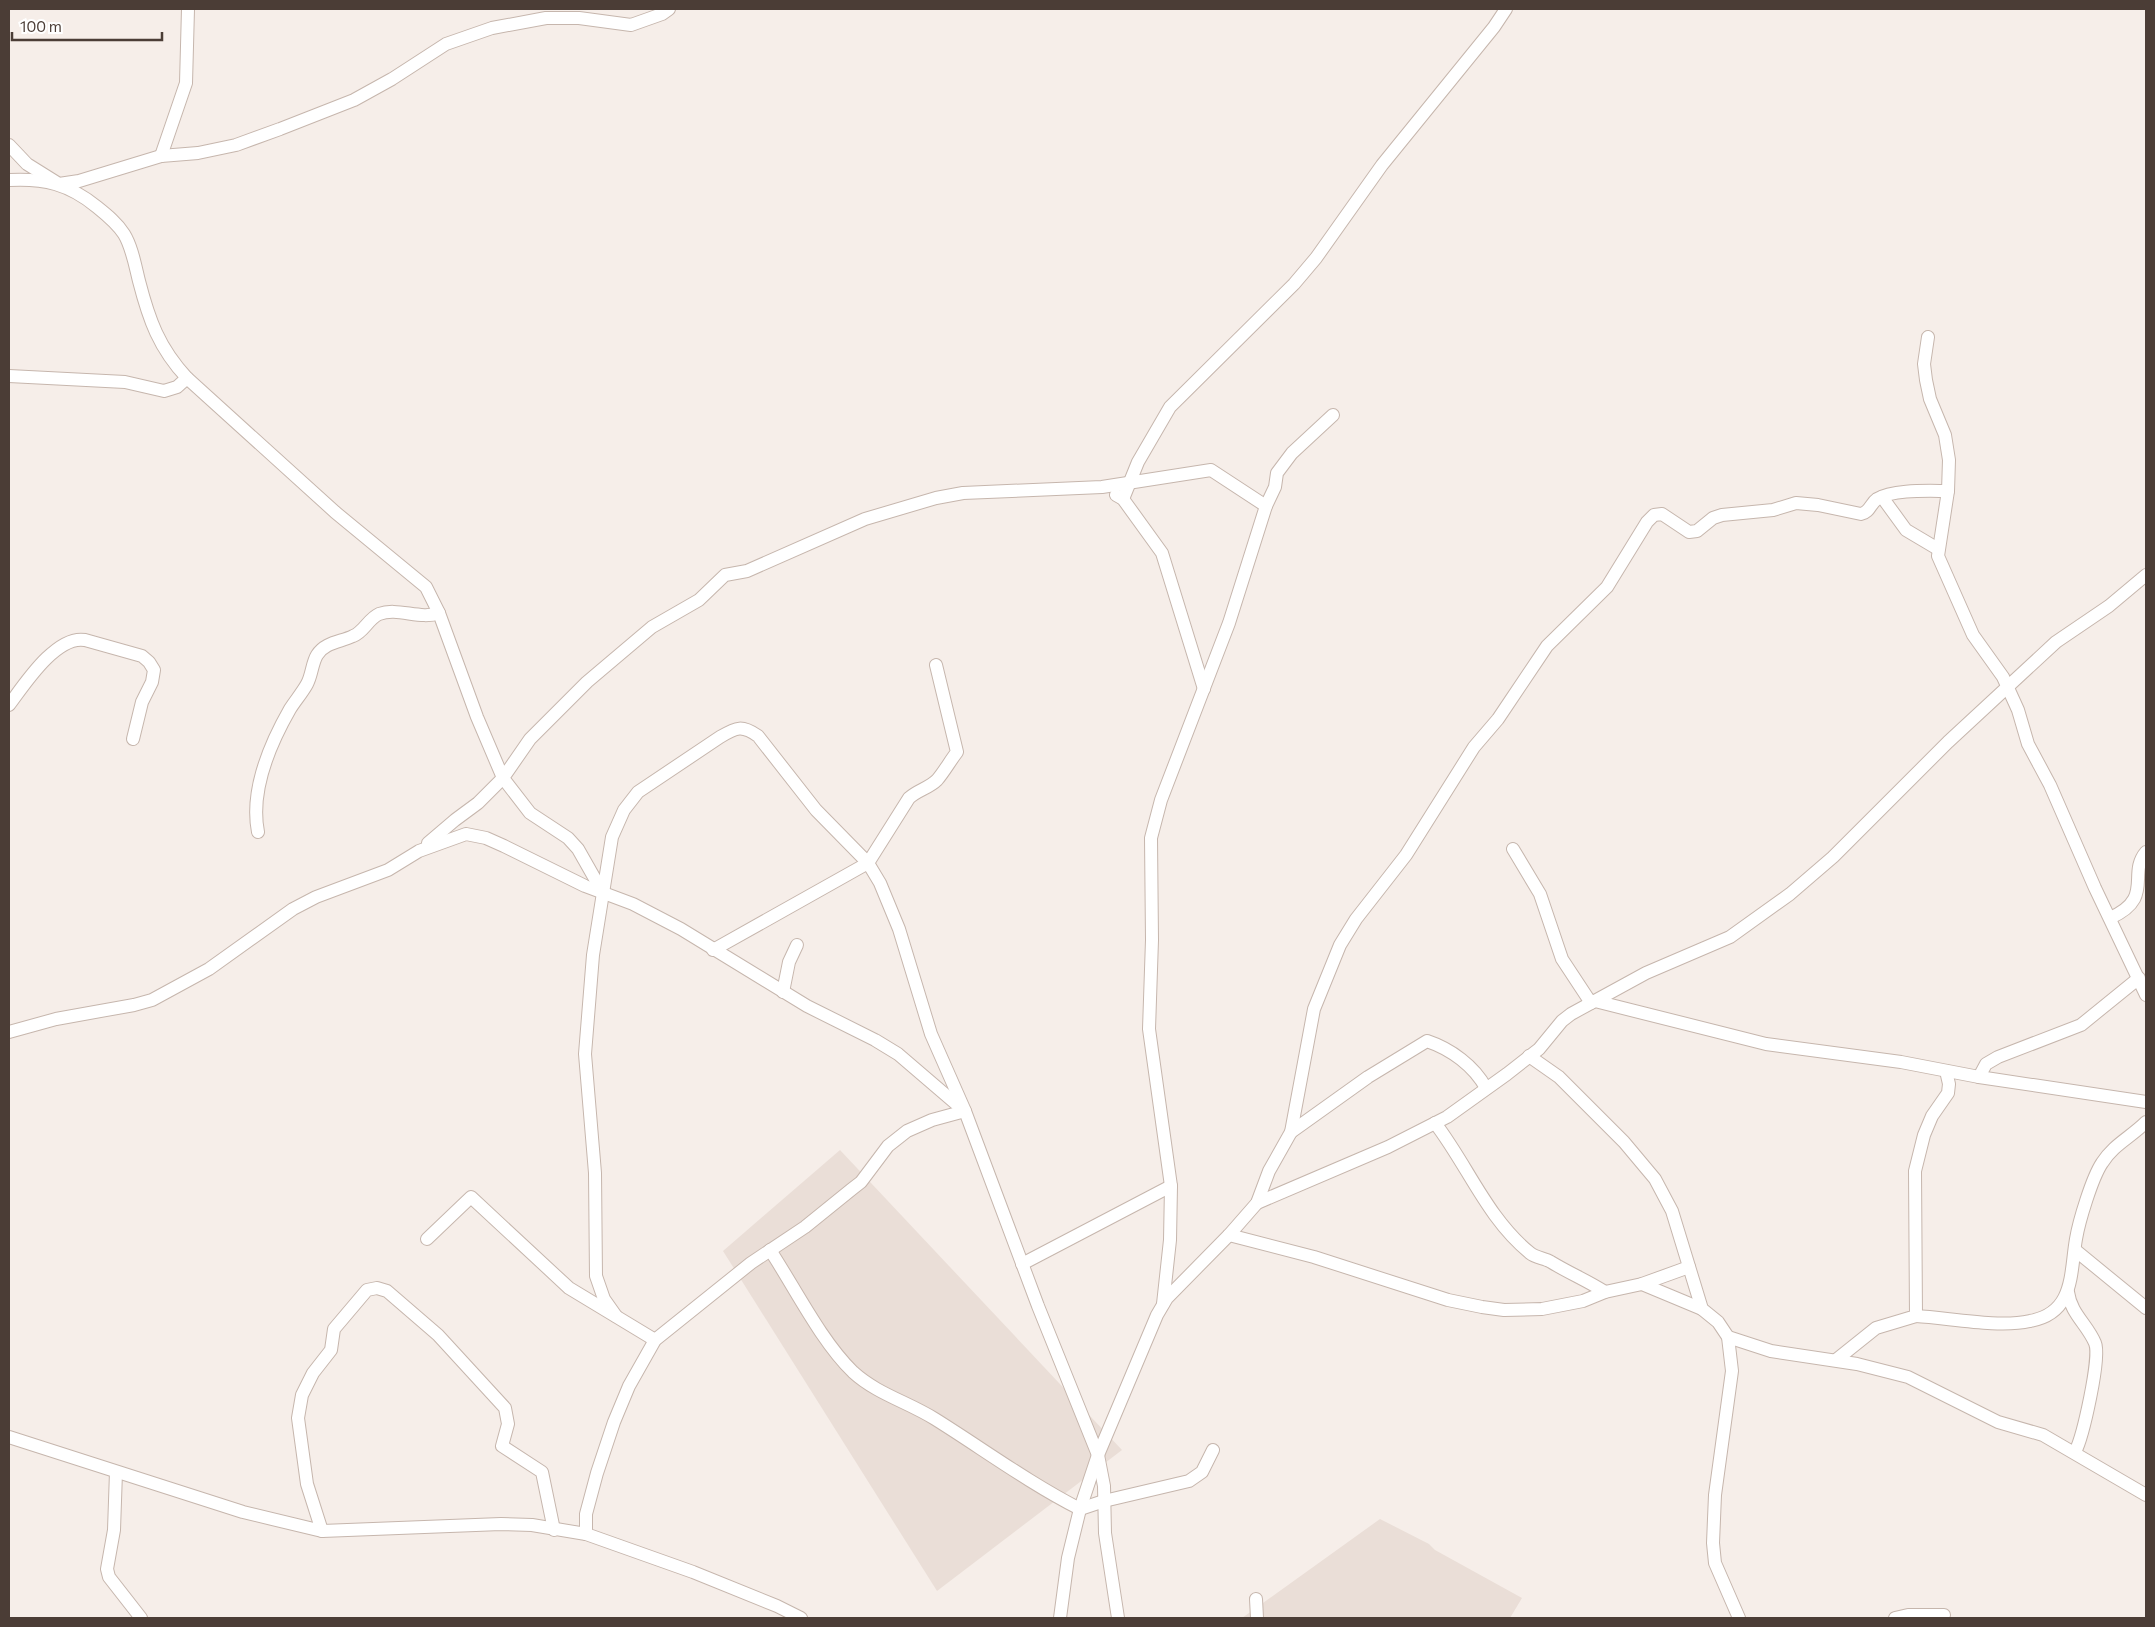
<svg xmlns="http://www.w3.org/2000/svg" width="2155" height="1627" font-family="Commissioner,sans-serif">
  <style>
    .residential { fill: #eaded7 }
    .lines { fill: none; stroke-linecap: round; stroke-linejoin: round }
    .minor-casing { stroke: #c6b6ad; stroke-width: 14 }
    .minor { stroke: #fff; stroke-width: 12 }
  </style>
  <rect width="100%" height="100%" fill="#f6eee9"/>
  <g class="residential">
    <path d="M840,1150L1122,1450L937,1591L723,1251Z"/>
    <path d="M1380,1519L1429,1544L1435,1550L1522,1598L1510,1618H1242Z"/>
  </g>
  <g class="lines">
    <defs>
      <g id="minor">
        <path d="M9,145L27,164L59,184L79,181L161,156L198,153L236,145L280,129L354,100L392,79L446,44L492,28L546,18H579L631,25L662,14L669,9"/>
        <path d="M161,156L186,83L188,9"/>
        <path d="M9,180C44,178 69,184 97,207C107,215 117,223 124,234C132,247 135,265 139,281C149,320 159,348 187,378L335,512L426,587L439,613L477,717L503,778L478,803L455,820L428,843"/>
        <path d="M1928,337L1924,364L1926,380L1930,399L1945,435L1949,460L1948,491L1938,556L1973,635L2003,677L2018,710L2028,744L2050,785L2095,888L2146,995"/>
        <path d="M9,376L125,382L164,391L177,387L187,378"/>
        <path d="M1116,495L1123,499L1162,553L1204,689"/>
        <path d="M1882,497L1906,530L1938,549"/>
        <path d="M1123,499L1138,462L1170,407L1294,284L1316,258L1382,165L1494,27L1506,9"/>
        <path d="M9,705C24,685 56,635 85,640L142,656L149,662L154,670L152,682L142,702L133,739"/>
        <path d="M258,832C250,791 270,744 290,709C295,701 302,693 307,684C312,675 312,663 317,655C325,642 341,642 353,636C364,632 368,619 379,614C398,607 420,620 439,613"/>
        <path d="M1513,849L1540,894L1562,959L1591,1003"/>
        <path d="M603,893L578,849L568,838L530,813L503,778L530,739L587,682L652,627L699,600L725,575L747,571L865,519L936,498L963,493L1102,487L1211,470L1266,506"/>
        <path d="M2110,918C2155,898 2127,874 2146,852"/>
        <path d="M713,950L868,863L909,798C918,790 929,788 937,780C944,772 950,761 957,752L936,665"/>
        <path d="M783,992L789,962L797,945"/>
        <path d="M1595,1001L1766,1044L1901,1062L1979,1077L2146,1102"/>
        <path d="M9,1032L56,1019L134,1005L152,1000L209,969L293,909L316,897L388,870L419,851L466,834L486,838L504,846L585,886L633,904L681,929L807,1006L875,1040L898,1054L961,1108"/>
        <path d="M1529,1056L1559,1077L1624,1142L1655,1179L1672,1211L1702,1309L1718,1322L1728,1337L1732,1371L1715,1495L1713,1543L1715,1563L1739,1618"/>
        <path d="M1979,1077L1986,1064L1998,1057L2081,1025L2139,978"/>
        <path d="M1435,1123C1468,1166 1487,1218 1530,1253C1536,1258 1545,1258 1551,1262C1569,1273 1588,1281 1605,1292"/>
        <path d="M1291,1132L1368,1077L1427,1041C1451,1049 1474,1066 1486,1088"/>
        <path d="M1257,1203L1388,1147L1447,1117L1507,1074L1539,1049L1562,1021L1571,1014L1646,973L1730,937L1790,894L1833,857L1948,742L2056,642L2109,606L2146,575"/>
        <path d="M1229,1235L1314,1257L1448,1300L1482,1307L1504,1310L1542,1309L1583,1301L1605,1292L1642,1284L1702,1309"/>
        <path d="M427,1239L471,1197L569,1288L655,1340"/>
        <path d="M770,1250C795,1288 821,1341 853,1372C877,1394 908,1402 935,1419C983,1449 1029,1483 1080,1509L1104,1501L1189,1481L1202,1472L1213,1450"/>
        <path d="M2075,1250L2146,1308"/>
        <path d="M1022,1264L1171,1186"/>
        <path d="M1642,1284L1689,1267"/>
        <path d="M2068,1292C2071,1314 2087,1324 2095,1343C2101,1357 2083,1437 2075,1452"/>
        <path d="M1163,1304L1170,1240L1171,1186L1149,1029L1152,940L1151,838L1161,800L1229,623L1266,506L1275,487L1277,473L1292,453L1333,415"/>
        <path d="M616,1316L604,1299L596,1276L595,1173L585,1054L593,955L612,837L624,810L638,792L720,737C737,727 742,725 758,736L816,810L868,863L880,883L899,929L931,1034L965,1111L1038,1306L1098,1455L1104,1486L1105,1533L1118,1618"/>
        <path d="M1916,1316C1950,1318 1998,1328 2030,1321C2075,1313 2070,1273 2076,1239C2079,1221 2092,1178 2102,1163C2113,1145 2131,1137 2146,1122"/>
        <path d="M1728,1337L1771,1351L1857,1364L1908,1377L1998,1422L2043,1435L2146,1495"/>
        <path d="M1836,1360L1876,1328L1916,1316L1915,1171L1924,1135L1932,1116L1948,1093L1949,1084L1946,1071"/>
        <path d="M9,1437L243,1512L322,1531L501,1524L532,1525L586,1534L693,1572L777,1606L801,1618"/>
        <path d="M116,1472L114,1530L107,1569L109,1577L141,1618"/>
        <path d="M322,1531L307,1484L298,1418L302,1395L313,1373L331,1350L334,1329L367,1290L377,1288L387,1291L438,1335L505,1408L508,1424L502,1446L542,1472L554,1530"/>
        <path d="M586,1534V1514L597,1473L614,1422L629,1386L655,1340L751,1263L805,1227L852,1189L861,1182L888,1146L907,1131L932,1120L965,1111"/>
        <path d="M1256,1599L1257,1618"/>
        <path d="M1060,1618L1068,1558L1080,1509L1098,1455L1157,1315L1167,1298L1229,1235L1257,1203L1269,1171L1291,1132L1314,1009L1340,945L1356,919L1406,855L1474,747L1498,719L1547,646L1607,587L1647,522L1654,515L1662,514L1689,532L1697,531L1713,518L1722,515L1773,510L1796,503L1818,505L1861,514C1870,512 1870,504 1877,499C1893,489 1929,491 1948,491"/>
        <path d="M1895,1618L1908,1615H1944"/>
      </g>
    </defs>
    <use href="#minor" class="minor-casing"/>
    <use href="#minor" class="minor"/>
  </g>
  <rect width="2155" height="1627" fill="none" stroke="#4b3d36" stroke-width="20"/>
  <path d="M12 32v8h150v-8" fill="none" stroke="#4b3d36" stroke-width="2.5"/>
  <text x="20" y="32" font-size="15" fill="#4b3d36" stroke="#ffffff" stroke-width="4" paint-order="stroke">100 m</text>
</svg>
